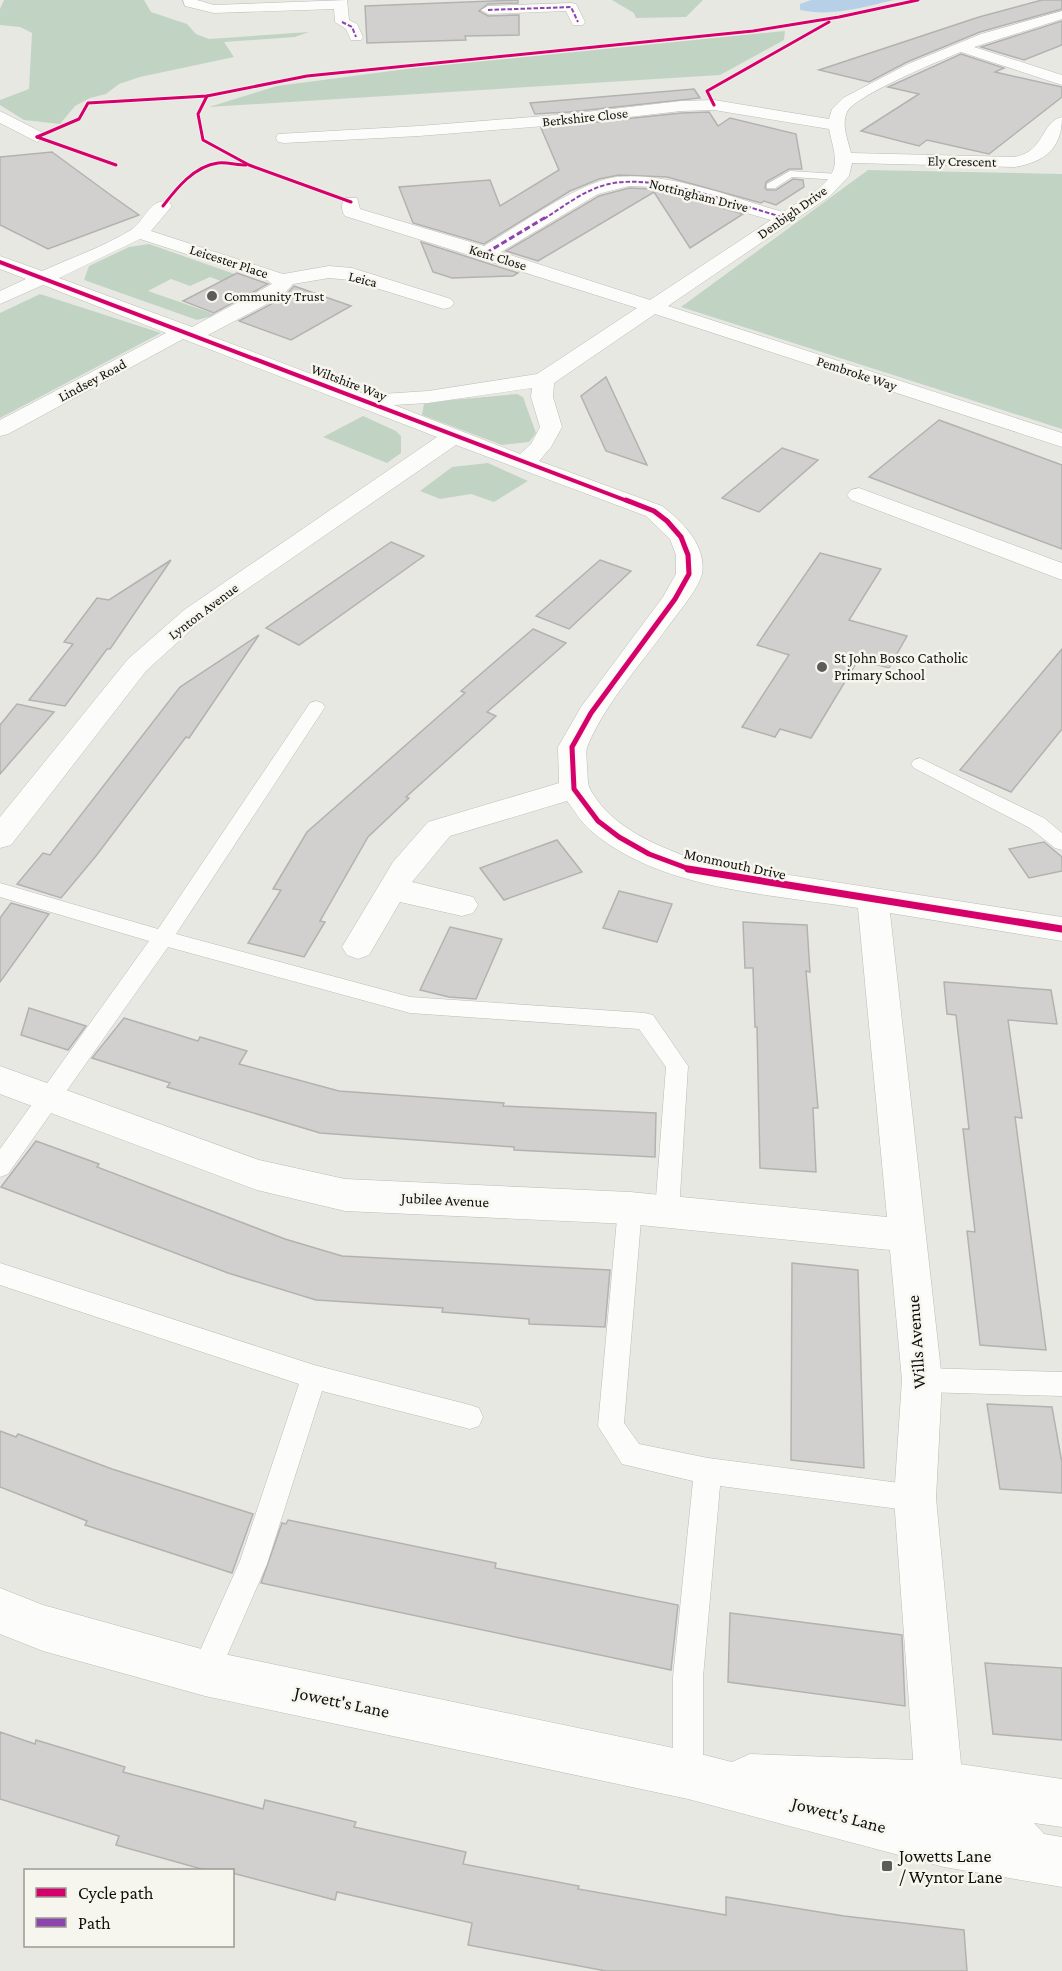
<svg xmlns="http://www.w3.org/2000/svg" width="1062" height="1971" font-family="'Crimson Pro',serif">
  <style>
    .green { fill: #c1d4c4 }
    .water { fill: #b6d0e7 }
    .building { fill: #d2d0ce; stroke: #b3b2b0; stroke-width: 1.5 }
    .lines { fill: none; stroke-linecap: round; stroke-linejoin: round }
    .service-casing { stroke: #bbbbb7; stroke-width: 1 }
    .minor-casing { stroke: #bbbbb7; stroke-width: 1 }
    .tertiary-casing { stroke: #bbbbb7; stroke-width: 1 }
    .service { fill: #fcfcfb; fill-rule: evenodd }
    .minor { fill: #fcfcfb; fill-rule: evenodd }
    .tertiary { fill: #fcfcfb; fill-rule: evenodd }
    .quiet-far1 { stroke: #8e44ad; stroke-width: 2; stroke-dasharray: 4.5 2; stroke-linecap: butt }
    .quiet { stroke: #8e44ad; stroke-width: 3; stroke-dasharray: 6 3; stroke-linecap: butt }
    .cycleway-far3-casing { stroke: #f7f6ee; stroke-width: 4.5 }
    .cycleway-far2-casing { stroke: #f7f6ee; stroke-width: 6 }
    .cycleway-far1-casing { stroke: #f7f6ee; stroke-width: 8 }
    .cycleway-casing { stroke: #f7f6ee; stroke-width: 10 }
    .cycleway-far3 { stroke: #d6006c; stroke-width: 3 }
    .cycleway-far2 { stroke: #d6006c; stroke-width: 4 }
    .cycleway-far1 { stroke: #d6006c; stroke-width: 5 }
    .cycleway { stroke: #d6006c; stroke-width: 7 }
    .poi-dot { fill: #5c5c58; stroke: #f7f6ee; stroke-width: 2 }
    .labels { text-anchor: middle; stroke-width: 5; stroke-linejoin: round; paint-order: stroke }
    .far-street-label { font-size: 14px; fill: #10100d; stroke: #f7f6ee }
    .far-poi-label { font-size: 14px; fill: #10100d; stroke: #f7f6ee; text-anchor: start }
    .poi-label { font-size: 15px; fill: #10100d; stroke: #f7f6ee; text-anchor: start }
    .street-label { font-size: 15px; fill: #10100d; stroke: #f7f6ee }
    .near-street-label { font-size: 18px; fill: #10100d; stroke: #f7f6ee }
    .near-poi-label { font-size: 18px; fill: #10100d; stroke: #f7f6ee; text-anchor: start }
  </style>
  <rect width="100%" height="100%" fill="#e8e8e3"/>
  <g class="green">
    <path d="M4,0H144L151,12L187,24L196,34L209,39L309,32L295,37L224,42L234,57L140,77L119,84L106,94L90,98L75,106L60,124L24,120L0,105V100L29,89L32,33L20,27L0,25V9Z"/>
    <path d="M612,0H703L686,17L636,18L634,13Z"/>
    <path d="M785,31L784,40L720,75L209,107L277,86L414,68Z"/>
    <path d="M868,170L1062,174V429L681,307Z"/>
    <path d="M149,244L263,284L256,294L210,277L190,286L171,279L148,291L217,315L197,320L84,280L89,266L129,247Z"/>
    <path d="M40,294L161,333L0,418V313Z"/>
    <path d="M517,394L523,397L536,433L529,442L502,445L422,415L424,404L451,400Z"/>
    <path d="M363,416L396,431L401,436V453L387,463L323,437Z"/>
    <path d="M488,463L528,481L494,502L471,494L440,499L420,491L452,467Z"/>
  </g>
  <path class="water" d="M811,0H894C863,7 832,17 800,10V4Z"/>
  <g class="building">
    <path d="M518,0V3L488,4L479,11L488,16L519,15V35L465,36L466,40L367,43L365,6Z"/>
    <path d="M1042,0H1062V9L980,32L907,62L869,82L819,70L979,17Z"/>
    <path d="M1062,21V45L1024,60L981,47Z"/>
    <path d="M961,54L1004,68L995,72L1062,87V97L989,154L927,140L919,146L861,131L919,94L888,87Z"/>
    <path d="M694,89L700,98L569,112L535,114L530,103Z"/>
    <path d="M709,112L718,126L730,118L796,134L802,169H789L766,182L765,188L767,190H776L793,179L803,180L804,187L776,205L764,201L761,203L667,177L619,175L599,179L570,191L484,244L413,223L399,187L490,180L500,206L559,170L541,128L681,113Z"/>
    <path d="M52,152L112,196L139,215L48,249L0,225V157Z"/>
    <path d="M629,188L655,189L743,214L690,248L654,192L538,261L506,251L599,196Z"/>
    <path d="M421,242L518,273L513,276L452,278L433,272Z"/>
    <path d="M237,273L268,284L214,313L183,301Z"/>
    <path d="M294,286L351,306L291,340L239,321L283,298Z"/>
    <path d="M606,377L647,465L606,451L581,396Z"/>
    <path d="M939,420L1062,465V549L869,477Z"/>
    <path d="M782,448L818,460L759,512L722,498Z"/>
    <path d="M391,542L424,556L299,645L266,628Z"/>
    <path d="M820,553L881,569L849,620L907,636L889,668L858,660L811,738L780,729L775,737L742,727L789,655L757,645Z"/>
    <path d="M171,560L110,649H107L65,706L29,700L73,644L64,642L97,598L109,600Z"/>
    <path d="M600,560L631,571L569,629L536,616Z"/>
    <path d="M533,629L566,643L487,712L496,716L406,797L409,798L368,837L320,921L325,922L304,957L248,943L281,890L273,889L307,832L465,693L461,691Z"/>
    <path d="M259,635L189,738L186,737L96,856L61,898L17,884L43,853L50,855L180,687Z"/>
    <path d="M1062,649V729L1011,792L960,770Z"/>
    <path d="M17,704L54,712L0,774V725Z"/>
    <path d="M557,840L582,872L504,900L480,868Z"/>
    <path d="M1044,842L1062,857V871L1029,878L1009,849Z"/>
    <path d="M619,891L672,904L657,942L603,928Z"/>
    <path d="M11,903L49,914L0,982V918Z"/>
    <path d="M743,922L807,925L810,972L806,971L818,1108H813L816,1172L760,1168L757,1027H755L753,968H745Z"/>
    <path d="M450,927L502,939L476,999L449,997L420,990Z"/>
    <path d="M944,982L1051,990L1057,1024L1008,1020L1022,1118L1015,1117L1046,1350L980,1345L967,1231L975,1232L963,1129H969L956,1015L947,1014Z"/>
    <path d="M29,1008L86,1026L68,1050L21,1035Z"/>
    <path d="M124,1018L198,1041L200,1037L247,1051L239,1064L339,1091L504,1103L503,1106L656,1113L655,1157L514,1150V1147L320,1133L167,1087L170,1083L92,1058Z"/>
    <path d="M36,1141L99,1164L97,1167L175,1197L285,1239L342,1256L610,1270L605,1327L529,1324V1319L442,1312L443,1308L316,1300L228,1273L1,1187Z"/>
    <path d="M792,1263L858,1270L864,1468L791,1460Z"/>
    <path d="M987,1404L1052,1407L1062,1463V1493L1000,1489Z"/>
    <path d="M0,1431L16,1437L18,1434L112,1469L253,1514L232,1573L85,1525L87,1521L0,1487Z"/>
    <path d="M288,1520L496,1563L495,1568L678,1605L671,1670L261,1583L282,1523L286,1524Z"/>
    <path d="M730,1613L902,1635L905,1706L728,1682Z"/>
    <path d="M985,1663L1062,1668V1740L993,1734Z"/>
    <path d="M0,1732L35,1744L36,1740L125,1767L123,1772L263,1809L265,1800L356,1822L354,1827L466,1852L463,1864L579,1886L578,1889L726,1915V1897L844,1916L964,1930L967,1971H606L468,1945L472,1923L337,1892L335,1900L232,1873V1870H205L116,1845L119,1836L0,1799Z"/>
  </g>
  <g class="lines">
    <defs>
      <g id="service">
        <path d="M790,171L839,174L845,177L839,180L792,177L775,188H767V184Z"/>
        <path d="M316,701L322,703L325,707L176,934L410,997L645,1013L653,1015L688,1066L679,1211L675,1218L667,1221L659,1218L655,1211L666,1067L639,1029L410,1013L168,947L8,1174L0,1177V1149L149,941L0,897V883L158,929L310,703Z"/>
        <path d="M920,758L1044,818L1062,833V850L1055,848L1030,828L914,768L911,764L914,760Z"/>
        <path d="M630,1198L638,1201L642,1208L624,1423L639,1444L708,1458L915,1485L925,1489L929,1498L925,1507L915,1511L720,1486L703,1677V1775L699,1786L688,1790L677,1786L673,1775V1677L693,1481L622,1464L598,1426L618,1208L622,1201Z"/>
        <path d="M0,1263L314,1365L470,1405L479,1408L483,1417L479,1426L470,1429L322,1391L267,1564L215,1683L205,1688L195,1683L190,1673L240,1561L299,1384L0,1285Z"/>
        <path d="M922,1368L1062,1372V1396L922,1392L913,1388L909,1380L913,1372Z"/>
      </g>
      <g id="minor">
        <path d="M183,0H197L214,5L347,0L349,20L357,24L363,37L361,40H351L346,29L335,22L334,9L214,13L185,6Z"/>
        <path d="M571,3L576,4L585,22L583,25H573L566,11L488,14L481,10L488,6Z"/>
        <path d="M1062,11V19L974,47L1062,75V85L961,52C941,60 854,96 847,112C841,125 848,140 851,153L1015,157C1045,151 1041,122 1062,117C1062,149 1044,162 1015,167L852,163L849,176L830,196L668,306L1062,433V447L655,314L554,383L553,397L562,427L551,447L539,461L662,506C682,521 707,546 702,574C698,590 677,614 667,628C641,664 605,704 588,745C585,751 587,760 587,767C588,774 587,784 590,789C612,829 658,846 698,861L1062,917V941L890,913L942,1380L936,1498L963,1785L956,1802L939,1809L922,1802L915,1785L894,1498L902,1380L890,1250L630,1224L345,1211L257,1190L0,1094V1066L259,1160L345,1179L630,1192L887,1217L858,908C770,894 659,890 590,830C581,822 574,810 567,801L450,836L412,882L473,897L478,905L473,913L462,916L400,902L369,955L358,959L347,955L342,947L393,862L428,822L559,783L558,747L581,707L663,597L676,574V555L670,539L646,516L456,445L202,620L146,671L11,845L0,848V817L128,659L184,610L437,437L183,339L8,434L0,436V420L166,333L43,285L0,304V291L26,279L0,269V256L42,271C71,258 103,247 131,230C145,221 150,197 169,202L172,206L151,231L283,274L329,266L352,268L451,299L454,303L451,307L444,309L350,280L329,278L293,284L282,296L208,335L367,395L428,391L537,374L637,308L345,216C341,210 341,204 345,198H357L360,209L484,246C518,226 564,193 600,181C649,164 733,198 783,212C801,200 835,185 835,161C835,151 831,139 829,129L714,110L681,111L569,124L419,136L284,143L278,142L276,138L278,134L419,126L569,114L681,101L714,100L829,119L832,109L843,98L908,64L981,34ZM629,186L655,187L771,220L650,300L501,252L598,194ZM140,239L267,280L272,284L192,327L59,278ZM532,388L531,397L540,427L531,444L520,454L394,405L428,403Z"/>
        <path d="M0,111L43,133L45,137L37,142L0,123Z"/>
        <path d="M859,488L1062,563V580L851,500L847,495L851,490Z"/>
      </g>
      <path id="tertiary" d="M0,1588L43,1605L205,1650L688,1751L732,1762L750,1754L939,1761L1062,1779V1827L1034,1823L1044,1834L1062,1837V1887L944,1867L688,1799L205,1696L43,1651L0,1634Z"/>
    </defs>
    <use href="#service" class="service-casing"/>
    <use href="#minor" class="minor-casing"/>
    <use href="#tertiary" class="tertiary-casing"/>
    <use href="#service" class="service"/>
    <use href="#minor" class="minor"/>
    <use href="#tertiary" class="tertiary"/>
    <g class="quiet-far1">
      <path d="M488,10L571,7L578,22"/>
      <path d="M342,22L352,27L356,37"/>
      <path d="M544,219C564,206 586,189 609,184C658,173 737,205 786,218"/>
    </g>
    <g class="quiet">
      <path d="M783,217L786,218"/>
      <path d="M486,253L546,217"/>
    </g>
    <defs>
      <g id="cycleway-far3">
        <path d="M207,96L198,114L203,140L249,165L351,202"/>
        <path d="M714,105L707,91L829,22"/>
        <path d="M37,137L79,119L88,103L207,96L307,76L753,31L839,17L918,0"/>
        <path d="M37,137L116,165"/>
        <path d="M163,206C176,189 194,166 218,163C227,162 237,165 246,165"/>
      </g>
      <path id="cycleway-far2" d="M0,262L630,502"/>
      <path id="cycleway-far1" d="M626,500L654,511L667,521L681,537L688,555L689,574L675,599L591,713L572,747L574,789L598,821L619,837L649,854L692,870"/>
      <path id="cycleway" d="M688,869L1062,929"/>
    </defs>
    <use href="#cycleway-far3" class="cycleway-far3-casing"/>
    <use href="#cycleway-far2" class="cycleway-far2-casing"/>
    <use href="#cycleway-far1" class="cycleway-far1-casing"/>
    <use href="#cycleway" class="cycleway-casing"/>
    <use href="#cycleway-far3" class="cycleway-far3"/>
    <use href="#cycleway-far2" class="cycleway-far2"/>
    <use href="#cycleway-far1" class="cycleway-far1"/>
    <use href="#cycleway" class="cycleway"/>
  </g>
  <g class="poi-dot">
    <circle cx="212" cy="296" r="6"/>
    <circle cx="822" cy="667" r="6"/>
    <rect x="881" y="1860" width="12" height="12" rx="3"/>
  </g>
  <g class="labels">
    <g class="far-street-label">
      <text transform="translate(585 117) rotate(-6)" y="5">Berkshire Close</text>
      <text transform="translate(962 161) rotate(1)" y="5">Ely Crescent</text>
      <text transform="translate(699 195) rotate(14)" y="5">Nottingham Drive</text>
      <text transform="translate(792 212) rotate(-35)" y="5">Denbigh Drive</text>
      <text transform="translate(498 257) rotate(17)" y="5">Kent Close</text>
      <text transform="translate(229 261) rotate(18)" y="5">Leicester Place</text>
      <text transform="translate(363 279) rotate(14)" y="5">Leica</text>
      <text transform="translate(857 373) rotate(18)" y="5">Pembroke Way</text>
      <text transform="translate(92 380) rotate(-28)" y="5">Lindsey Road</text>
      <text transform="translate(349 382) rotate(21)" y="5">Wiltshire Way</text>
      <text transform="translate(203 611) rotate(-37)" y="5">Lynton Avenue</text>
    </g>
    <g class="far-poi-label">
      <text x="224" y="301">Community Trust</text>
    </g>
    <g class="poi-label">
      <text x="834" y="663">St John Bosco Catholic<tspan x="834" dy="17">Primary School</tspan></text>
    </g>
    <g class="street-label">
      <text transform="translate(735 864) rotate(12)" y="5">Monmouth Drive</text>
      <text transform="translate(445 1200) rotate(3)" y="5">Jubilee Avenue</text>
    </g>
    <g class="near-street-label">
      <text transform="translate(916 1342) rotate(-94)" y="6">Wills Avenue</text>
      <text transform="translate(342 1702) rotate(12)" y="6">Jowett's Lane</text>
      <text transform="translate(839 1815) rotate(15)" y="6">Jowett's Lane</text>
    </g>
    <g class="near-poi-label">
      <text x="899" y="1862">Jowetts Lane<tspan x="899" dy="21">/ Wyntor Lane</tspan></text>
    </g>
  </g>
  <rect x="24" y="1869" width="210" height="78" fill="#f7f6ee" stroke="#9b9a94" stroke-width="1.5"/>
  <rect x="36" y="1888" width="30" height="9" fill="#d6006c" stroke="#9b9a94" stroke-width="1.5"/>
  <text x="78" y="1899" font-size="18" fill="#10100d">Cycle path</text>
  <rect x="36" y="1918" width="30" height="9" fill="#8e44ad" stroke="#9b9a94" stroke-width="1.5"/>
  <text x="78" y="1929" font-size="18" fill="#10100d">Path</text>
</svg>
